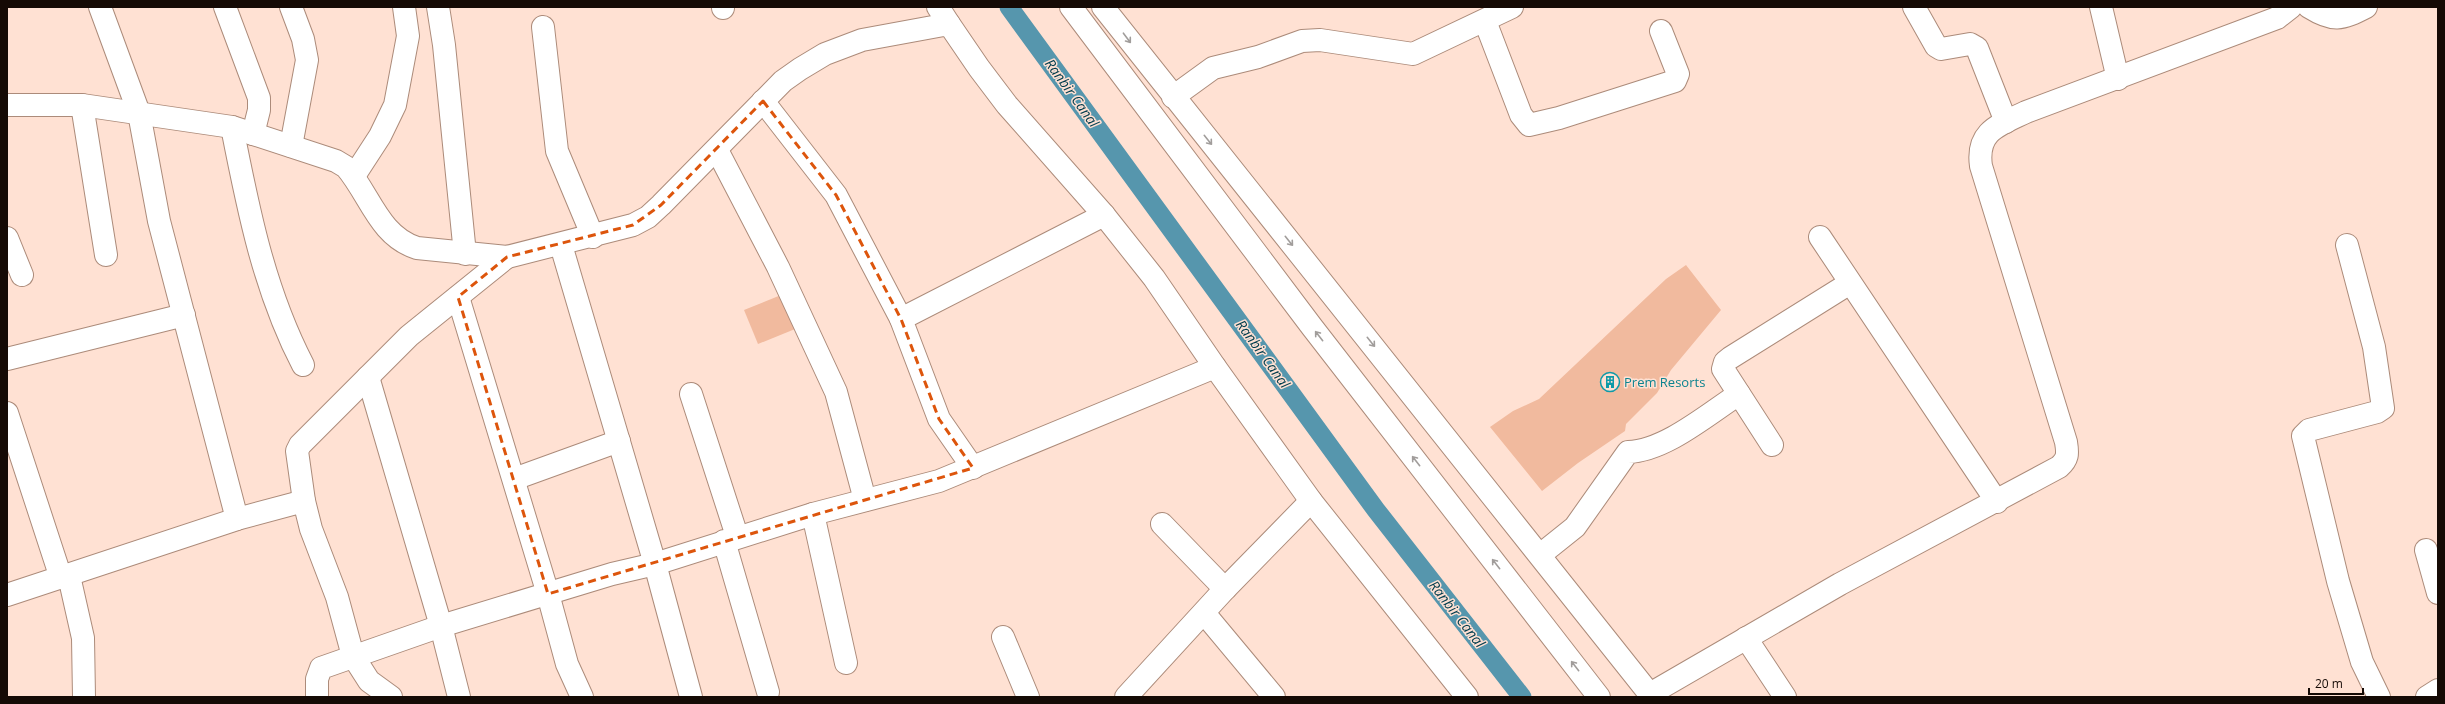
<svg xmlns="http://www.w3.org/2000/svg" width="2445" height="704" font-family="'Open Sans',sans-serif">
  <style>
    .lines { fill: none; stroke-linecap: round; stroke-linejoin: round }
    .canal { stroke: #5696ad; stroke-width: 19 }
    .building { fill: #f1ba9e }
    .minor-casing { stroke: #ac8b7a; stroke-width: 24 }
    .highway-casing { stroke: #ac8b7a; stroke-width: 24 }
    .minor { stroke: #fff; stroke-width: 22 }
    .highway { stroke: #fff; stroke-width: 22 }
    .oneway { stroke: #a19d9b }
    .marked { fill: none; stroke: #dd550c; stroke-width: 3; stroke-dasharray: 8 5; stroke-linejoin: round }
    .labels { text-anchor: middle; stroke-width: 3; stroke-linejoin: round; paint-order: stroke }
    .culture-label { font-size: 13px; fill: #0d838f; stroke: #ffe1d3; text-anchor: start }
    .water-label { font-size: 14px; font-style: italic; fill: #003c4d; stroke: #ffe1d3 }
  </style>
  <rect width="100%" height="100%" fill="#ffe1d3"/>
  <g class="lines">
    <path class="canal" d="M1009,7L1376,510L1522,697"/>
  </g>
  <g class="building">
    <path d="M1686,265L1721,310L1671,370L1657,393L1626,424L1625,431L1578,463L1542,491L1490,427L1513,411L1539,399L1666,279Z"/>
    <path d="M786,293L800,327L758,344L744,310Z"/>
  </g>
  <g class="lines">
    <defs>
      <g id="minor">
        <path d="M100,7L139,113L159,221L237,519"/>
        <path d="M225,7L259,98V110L253,134"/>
        <path d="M291,7L303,39L307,60L291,146"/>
        <path d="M438,7L444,45L465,254"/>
        <path d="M723,7V8"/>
        <path d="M938,7L949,24"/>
        <path d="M1914,7L1936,46L1941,49L1970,44L1977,48L2006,122"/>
        <path d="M2101,7L2118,79"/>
        <path d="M2309,7C2333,22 2341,20 2366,7"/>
        <path d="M1485,21L1521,115L1529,125L1559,118L1675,81L1678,74L1661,31"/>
        <path d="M543,27L557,151L593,237"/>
        <path d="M1173,97L1213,68L1258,57L1302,41L1320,40L1413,54L1512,7"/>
        <path d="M763,101L836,195L901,319"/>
        <path d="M7,105H82L232,127L336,161L346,167C370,195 379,236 417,248L507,257L633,225L648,217L661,205L783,81L800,69L825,54L862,40L949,24L979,68L1007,105L1104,215L1154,278L1215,367L1311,501L1467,697"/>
        <path d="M82,105L106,255"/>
        <path d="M232,127C248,209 264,290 303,365"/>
        <path d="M717,150L778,267L836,392L865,500"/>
        <path d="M354,176L380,136L395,105L408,36L404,7"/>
        <path d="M1820,237L1997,502"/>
        <path d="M7,238L22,275"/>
        <path d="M561,245L655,564L691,697"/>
        <path d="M2347,245L2374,347L2383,408L2377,412L2309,430L2303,436L2338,581L2362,662L2379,697"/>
        <path d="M458,297L548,594L567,664L582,697"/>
        <path d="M7,359L184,315"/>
        <path d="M368,377L441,626L459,697"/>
        <path d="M691,394L737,536"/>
        <path d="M7,413L61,578"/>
        <path d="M1772,445L1723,369L1725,362L1730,358L1850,283"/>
        <path d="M973,468L939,419L901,319L1104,215"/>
        <path d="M514,479L619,441"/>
        <path d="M813,514L846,663"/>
        <path d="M1162,524L1225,589"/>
        <path d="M724,541L768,692"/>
        <path d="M2426,550L2438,593"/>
        <path d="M1540,555L1575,527L1628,452C1665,451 1708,414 1739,394"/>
        <path d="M69,576L83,638L84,697"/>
        <path d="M7,595L237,519L304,501"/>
        <path d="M1204,613L1274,697"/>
        <path d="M1003,637L1028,697"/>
        <path d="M1746,638L1785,697"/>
        <path d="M1650,694L1840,584L2059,467C2068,459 2068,454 2066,442L1981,166C1976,131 1999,125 2026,112L2277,18L2291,7"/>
        <path d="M317,697V679L321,668L441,626L612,574L655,564L813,514L939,481L1215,367"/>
        <path d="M391,697L369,681L353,656L337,597L311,529L304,501L297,451L300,445L409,336L507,257"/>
        <path d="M1126,697L1225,589L1311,501"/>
        <path d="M2427,697L2438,690"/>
      </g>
      <g id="highway">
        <path d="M1071,7L1312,327L1599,697"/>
        <path d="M1103,7L1652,697"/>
      </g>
    </defs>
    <use href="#minor" class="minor-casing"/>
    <use href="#highway" class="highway-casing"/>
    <use href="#minor" class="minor"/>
    <use href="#highway" class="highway"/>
  </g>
  <defs><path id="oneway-shaft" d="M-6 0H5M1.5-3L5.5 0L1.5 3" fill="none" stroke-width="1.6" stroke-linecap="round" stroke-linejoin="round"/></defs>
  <g class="oneway">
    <use href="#oneway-shaft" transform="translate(1127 38) rotate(53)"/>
    <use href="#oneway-shaft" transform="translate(1208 140) rotate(51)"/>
    <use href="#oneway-shaft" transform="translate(1289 241) rotate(51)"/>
    <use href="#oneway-shaft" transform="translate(1319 336) rotate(-128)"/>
    <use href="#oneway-shaft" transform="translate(1371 342) rotate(51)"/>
    <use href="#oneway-shaft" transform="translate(1416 461) rotate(-128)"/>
    <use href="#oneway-shaft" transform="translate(1496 564) rotate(-128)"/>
    <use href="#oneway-shaft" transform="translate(1575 666) rotate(-128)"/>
  </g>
  <path class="marked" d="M763,101L836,195L901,319L939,419L973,468L548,594L458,297L507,257L633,225L661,205Z"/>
  <defs>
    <symbol id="building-ring" viewBox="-11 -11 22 22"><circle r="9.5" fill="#ffe1d3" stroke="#0f9aa8" stroke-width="1.5"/><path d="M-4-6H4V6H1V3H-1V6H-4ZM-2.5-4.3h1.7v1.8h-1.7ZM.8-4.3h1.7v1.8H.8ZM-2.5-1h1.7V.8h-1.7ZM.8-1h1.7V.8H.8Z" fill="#0f9aa8"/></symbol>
  </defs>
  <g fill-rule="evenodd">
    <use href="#building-ring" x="1599" y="371" width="22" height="22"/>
  </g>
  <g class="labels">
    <g class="culture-label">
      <text x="1624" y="387">Prem Resorts</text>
    </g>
    <g class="water-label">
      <text transform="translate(1072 93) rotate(54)" y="5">Ranbir Canal</text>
      <text transform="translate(1263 354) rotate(54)" y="5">Ranbir Canal</text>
      <text transform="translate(1457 614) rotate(52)" y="5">Ranbir Canal</text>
    </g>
  </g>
  <rect width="2445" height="704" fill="none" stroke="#150a05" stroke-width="16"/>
  <path d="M2309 688v6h54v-6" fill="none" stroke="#150a05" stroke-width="2"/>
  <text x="2315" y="688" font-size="12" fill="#150a05" stroke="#ffe1d3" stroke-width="3" paint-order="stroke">20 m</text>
</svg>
